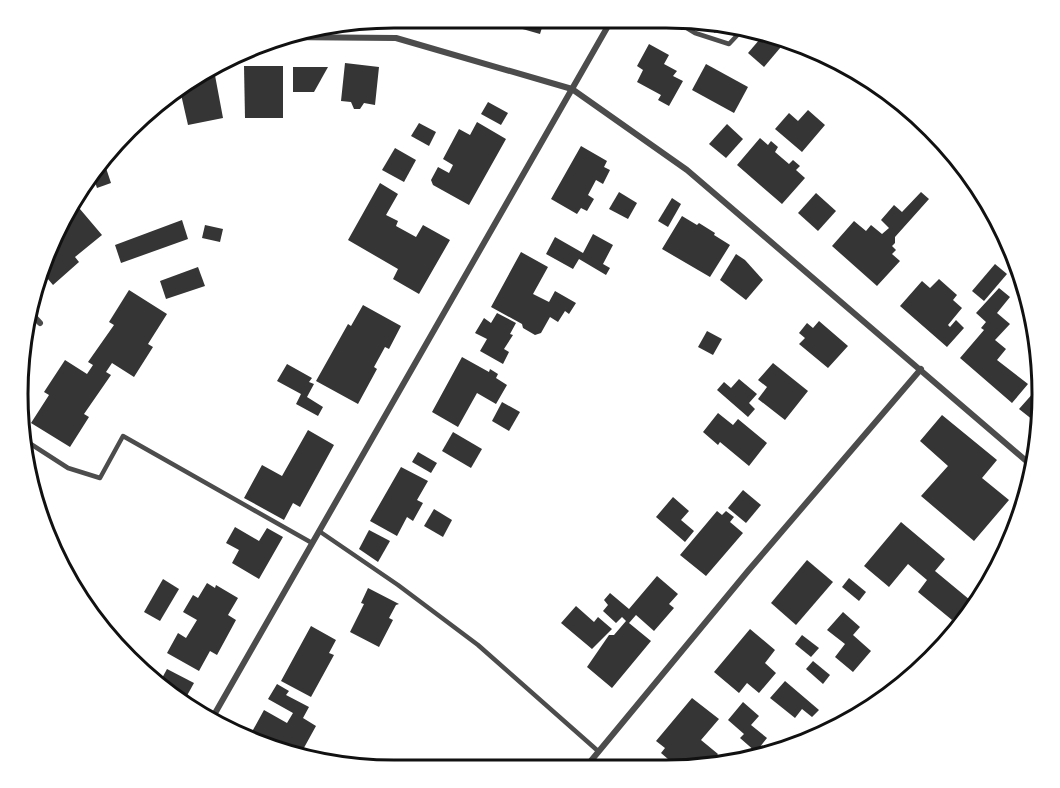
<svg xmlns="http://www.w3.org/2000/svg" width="1060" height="788" font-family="'Sofia Sans Condensed',sans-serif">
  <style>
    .building { fill: #353535 }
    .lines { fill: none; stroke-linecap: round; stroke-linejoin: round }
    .service { stroke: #4c4c4c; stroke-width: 4.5 }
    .minor { stroke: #4c4c4c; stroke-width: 6 }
    .rim { fill: none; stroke: #111; stroke-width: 3 }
  </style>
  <rect width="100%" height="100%" fill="#fff"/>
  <g class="building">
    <path d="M491,18H511L509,26L487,19Z"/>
    <path d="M522,18H545L540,34L519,28Z"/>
    <path d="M700,20L709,22L722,24L715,33Z"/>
    <path d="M766,32L786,41L764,67L748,53Z"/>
    <path d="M649,44L669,55L664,64L677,71L673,76L683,81L669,106L658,100L661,95L637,82L643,70L637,66Z"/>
    <path d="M345,63L379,67L375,105L364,103L360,109H354L351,102L341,101Z"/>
    <path d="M706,64L748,87L734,113L692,90Z"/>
    <path d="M244,66H283V118H245Z"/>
    <path d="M293,67H328L314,92H293Z"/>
    <path d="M214,70L223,118L188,125L180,90L201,73Z"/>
    <path d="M488,102L508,113L501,125L481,114Z"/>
    <path d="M808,110L825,125L802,152L775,129L789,113L798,121Z"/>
    <path d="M477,122L506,139L469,205L433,185L431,180L438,167L449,173L453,165L443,159L459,129L470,135Z"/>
    <path d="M419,123L436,132L429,146L411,136Z"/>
    <path d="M727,124L743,139L726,158L709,144Z"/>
    <path d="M760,138L768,145L771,141L778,147L775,152L789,164L793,160L800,166L796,170L805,178L782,204L737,165Z"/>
    <path d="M581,146L607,161L604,167L610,170L603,184L596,180L588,195L594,199L587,211L581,208L577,214L551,199Z"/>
    <path d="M395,148L416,160L404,182L382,170Z"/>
    <path d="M103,159L111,183L97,188L92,174Z"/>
    <path d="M380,183L398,194L386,215L398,221L396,226L416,237L423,225L450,240L419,294L393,279L398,269L348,240Z"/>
    <path d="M619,192L637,203L628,219L609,209Z"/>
    <path d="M921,192L929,199L895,237V243L892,246L896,250L892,254L900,261L877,286L832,246L854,221L866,231L871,225L882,234L889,228L881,220L894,205L902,212Z"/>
    <path d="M816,193L836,211L818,231L798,213Z"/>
    <path d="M672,198L681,204L668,227L658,221Z"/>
    <path d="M74,202L102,235L75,257L79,262L53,285L42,272L57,227Z"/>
    <path d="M682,216L697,225L699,223L715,233L714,235L730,245L710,277L662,249Z"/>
    <path d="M182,220L188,239L121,263L115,245Z"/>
    <path d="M205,225L223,229L220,242L202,238Z"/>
    <path d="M593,234L613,245L603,264L610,268L606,275L579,259L573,269L546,254L555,237L583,253Z"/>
    <path d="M521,252L548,267L533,294L549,302L555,291L576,303L569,314L565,311L558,322L550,317L541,333L535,335L523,328L522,324L491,307Z"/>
    <path d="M736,254L745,260L763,280L746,300L720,280Z"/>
    <path d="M995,264L1007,274L984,301L972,291Z"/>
    <path d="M198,267L205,286L166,299L160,281Z"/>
    <path d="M939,279L957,295L953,300L962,308L948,325L950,327L956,320L964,328L947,347L900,306L922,281L930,288Z"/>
    <path d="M999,288L1010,297L997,313L1010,324L995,340L1006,349L997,360L1028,384L1012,403L960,358L984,330L981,328L986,322L976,313Z"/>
    <path d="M129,290L167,314L148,344L153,347L134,377L112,363L106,372L111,375L84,414L89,417L70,447L31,423L49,395L44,392L65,360L87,374L93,365L88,362L114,325L109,322Z"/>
    <path d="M363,305L401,326L389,349L385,347L374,367L377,369L358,404L316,381L348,324L351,326Z"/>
    <path d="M497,313L516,323L510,334L513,335L504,349L509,352L503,364L480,351L487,339L475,333L484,318L491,323Z"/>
    <path d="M819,321L848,346L828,368L799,344L805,338L799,333L807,323L813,328Z"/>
    <path d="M707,331L722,339L713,355L698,347Z"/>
    <path d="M462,357L489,372L490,369L498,374L496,378L507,385L496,404L477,393L458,427L432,412Z"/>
    <path d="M773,363L808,391L785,420L758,399L767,387L758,380Z"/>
    <path d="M287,364L312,378L309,382L314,384L307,397L323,407L318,416L296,404L301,394L277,381Z"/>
    <path d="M739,379L757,394L749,403L755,409L748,417L717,390L724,382L731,388Z"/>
    <path d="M1035,391L1036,406L1038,424L1019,409Z"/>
    <path d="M502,402L520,412L509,431L492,421Z"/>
    <path d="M718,413L733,425L738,419L767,443L749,466L720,442L718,445L703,432Z"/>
    <path d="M942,415L997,460L982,478L1009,500L974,541L921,496L948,466L920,441Z"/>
    <path d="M308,430L334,445L300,507L293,503L284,520L244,498L262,465L282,476Z"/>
    <path d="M453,432L482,449L471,468L442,451Z"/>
    <path d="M418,452L437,463L431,473L412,462Z"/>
    <path d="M401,467L428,481L417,500L423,503L413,521L407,517L397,536L370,521Z"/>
    <path d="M743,490L761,505L746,523L728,508Z"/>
    <path d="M673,497L689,511L681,520L694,531L685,542L656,517Z"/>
    <path d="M434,509L452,520L443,537L424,526Z"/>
    <path d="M717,511L722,515L726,511L734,517L730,522L743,533L706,576L680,555Z"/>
    <path d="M901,522L945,559L935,571L970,600L952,620L918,592L927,580L908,564L889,587L864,566Z"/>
    <path d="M235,527L259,541L267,528L283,537L259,579L232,563L239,550L226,543Z"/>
    <path d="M369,530L390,541L378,562L359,549Z"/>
    <path d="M807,560L833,582L796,625L771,603Z"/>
    <path d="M657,576L678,594L669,604L674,608L654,631L636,615L629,623L651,641L612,688L587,667L609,635H614L626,621L622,617L616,623L603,611L608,605L604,600L610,593L629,609Z"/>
    <path d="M849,578L866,592L859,601L842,587Z"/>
    <path d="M163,579L179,589L160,621L144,612Z"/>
    <path d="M207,583L215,588L216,585L238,598L228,615L236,620L217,655L210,651L199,671L167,653L178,633L186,638L197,620L183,612L193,595L198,598Z"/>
    <path d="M368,588L399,604L396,605L389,618L393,620L379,647L350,632L364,604L361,603Z"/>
    <path d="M576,606L594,622L598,617L612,629L592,649L561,623Z"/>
    <path d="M843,612L860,627L853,635L871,651L853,672L835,657L845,644L827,630Z"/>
    <path d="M311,626L336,640L329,653L334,655L311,697L281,681Z"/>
    <path d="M750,629L775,650L765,663L776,673L759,693L747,683L739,693L714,672Z"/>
    <path d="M802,635L819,648L811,657L795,644Z"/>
    <path d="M813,661L830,675L823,684L806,669Z"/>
    <path d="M167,669L194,683L184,701L161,680Z"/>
    <path d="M785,681L819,710L812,717L802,709L795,718L770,698Z"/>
    <path d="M277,684L289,691L286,695L309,707L303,718L316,726L300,755L273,750L248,739L264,710L287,723L293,713L268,699Z"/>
    <path d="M692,698L719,719L701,740L718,754L708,767H687L678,760L675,765L661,753L665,748L656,741Z"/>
    <path d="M743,702L759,716L751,725L767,738L756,752L740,738L744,734L728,720Z"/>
    <path d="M466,760L476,768L459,769Z"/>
  </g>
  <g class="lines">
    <g class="service">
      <path d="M672,19L695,33L729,44L744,28"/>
      <path d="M23,439L68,468L100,478L123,436L312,543"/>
      <path d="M319,531L398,585L478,645L598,751"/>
    </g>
    <g class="minor">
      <path d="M281,37L396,38L572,89L687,170L1031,465"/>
      <path d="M29,311L40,323"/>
      <path d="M210,722L612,19"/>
      <path d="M585,768L748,571L921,369"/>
    </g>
  </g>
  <path d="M0 0H1060V788H0ZM394 28H666A366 366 0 0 1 1032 394V394A366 366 0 0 1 666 760H394A366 366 0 0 1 28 394V394A366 366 0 0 1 394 28Z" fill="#fff" fill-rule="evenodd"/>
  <path class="rim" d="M394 28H666A366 366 0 0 1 1032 394V394A366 366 0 0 1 666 760H394A366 366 0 0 1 28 394V394A366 366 0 0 1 394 28Z"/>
</svg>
